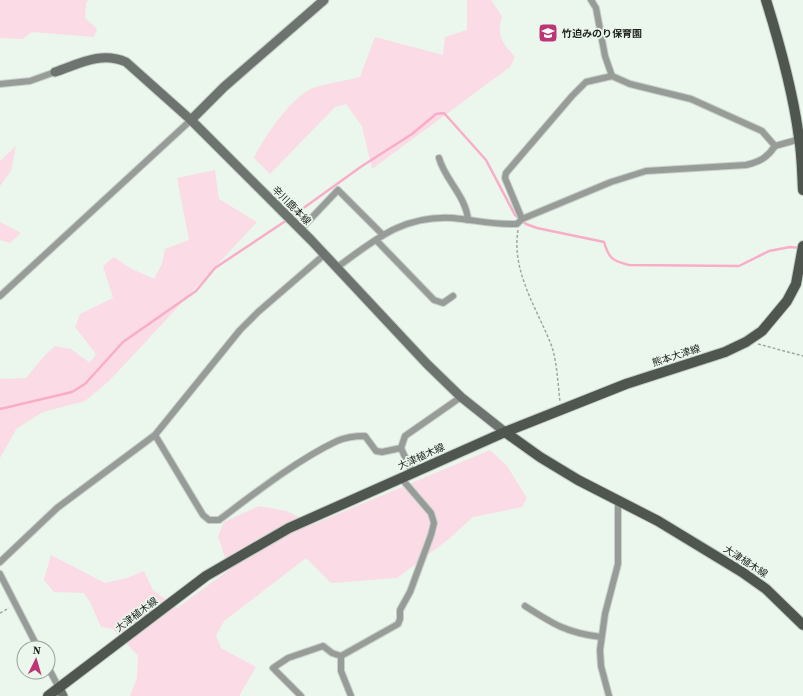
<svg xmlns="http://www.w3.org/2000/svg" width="803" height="696" font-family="'Source Serif 4','Noto Sans JP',serif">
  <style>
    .green { fill: #fadbe6 }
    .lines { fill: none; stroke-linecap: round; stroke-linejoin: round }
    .stream { stroke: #f9adc9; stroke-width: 2.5 }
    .street-casing { stroke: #c6d0c8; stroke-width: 8 }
    .secondary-casing { stroke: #c6d0c8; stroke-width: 11 }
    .primary-casing { stroke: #c6d0c8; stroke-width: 12 }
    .path { stroke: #a0a8a2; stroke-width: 1.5; stroke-dasharray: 3 2; stroke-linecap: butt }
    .street { stroke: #989c99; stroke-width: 6 }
    .secondary { stroke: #6d736e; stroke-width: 9 }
    .primary { stroke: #4f5650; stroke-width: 10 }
    .labels { text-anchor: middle; stroke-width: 3.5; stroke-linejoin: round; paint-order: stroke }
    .poi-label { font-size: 10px; font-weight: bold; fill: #1e211e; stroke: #ebf6ed; text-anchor: start }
    .street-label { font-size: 10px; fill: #1e211e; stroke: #ebf6ed }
  </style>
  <rect width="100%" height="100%" fill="#ebf6ed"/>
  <g class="green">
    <path d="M0,0H88L86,3L85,18L97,29L94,37L32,32L22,39L0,38Z"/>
    <path d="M467,0H491L502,16C497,37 501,41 515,57L510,67L372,169L362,126L346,104L335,107L270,174L254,158C264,137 288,102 309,90C319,84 347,81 360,77L375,37L443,55L445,37L467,30Z"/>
    <path d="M16,146L11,171L0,186V161Z"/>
    <path d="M215,170L219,199L257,222L109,381L85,401L43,412L17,428L0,458V379L26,378L46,354L55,346L71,349L90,363L96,354L75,327L80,314L113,298L103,266L114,257L130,268L154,279L162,264L165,249L189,240L177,178Z"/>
    <path d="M0,222L21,233L10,243L0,240Z"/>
    <path d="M490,450L507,466L527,498L522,507L473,517L450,538L397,578L331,583L306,558L224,621L216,636L221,648L256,667L239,696H130L137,678L138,656L113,629L101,627L90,602L84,593L54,592L44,580L51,555L105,583L127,578L144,571L153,590L177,608L229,570L218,536L224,522L259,506L286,511L314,524Z"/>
  </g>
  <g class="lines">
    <g class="stream">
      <path d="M291,217L362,166L412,134L436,114L444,113L486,160L515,215L526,224L537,228L604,242C609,259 613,261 629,265L739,266L769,251L790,247L801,248"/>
      <path d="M0,409L72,392L85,384L123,342L196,291L215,268L287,220"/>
    </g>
    <defs>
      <g id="street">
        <path d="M591,0L596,8L605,56L612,76"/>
        <path d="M0,84L30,81L55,72"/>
        <path d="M439,158C445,180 466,196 468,220"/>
        <path d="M522,219L505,178L506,173L572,96L586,82L612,76L630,84L691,99L762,131L775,146"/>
        <path d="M300,230L338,190L383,235"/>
        <path d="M376,240L434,300L443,303L453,296"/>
        <path d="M336,268C375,240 402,215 453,218C474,220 496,225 517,224L522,219L611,182L646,171L746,165C759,162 767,158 775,146L800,139"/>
        <path d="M0,296L191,120"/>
        <path d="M155,435L203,515L209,520H219C255,493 297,460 337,441C346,437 356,436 365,436L376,451L382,452L401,448"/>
        <path d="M412,473L401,448L405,436L461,397"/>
        <path d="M0,562L57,508L155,435L240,330L258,312L324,255"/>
        <path d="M0,574L38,648"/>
        <path d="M525,606C553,624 567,633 601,637"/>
        <path d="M48,667L59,688"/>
        <path d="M301,696L273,668L288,658L323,646L332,653L341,656"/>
        <path d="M351,696L341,671V656L398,624L400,619V610L410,592L431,535L434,523L431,513L401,478"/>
        <path d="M609,696L601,666L600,650L605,614L618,564V502"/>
      </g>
      <g id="secondary">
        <path d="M324,0L224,87L191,120L311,240L427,364L461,397L505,432"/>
        <path d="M55,72C79,64 101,51 126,62L191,120"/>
        <path d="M59,688L63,696"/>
      </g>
      <g id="primary">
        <path d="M766,0C780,45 793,91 799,138C802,155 802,173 803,190"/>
        <path d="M505,432L540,457L578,480L658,521L742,572L766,589L803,625"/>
        <path d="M48,696L206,576L289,528L505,432L626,384L725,352L746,342L762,331L787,301L796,284L803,246"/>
      </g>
    </defs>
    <use href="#street" class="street-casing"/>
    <use href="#secondary" class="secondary-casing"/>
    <use href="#primary" class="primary-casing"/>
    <g class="path">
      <path d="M518,230C511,272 538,310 552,347C557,363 558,384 560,402"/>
      <path d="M758,344L803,356"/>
      <path d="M0,613L9,608"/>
    </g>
    <use href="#street" class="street"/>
    <use href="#secondary" class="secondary"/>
    <use href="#primary" class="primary"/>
  </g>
  <defs>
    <symbol id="school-square" viewBox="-11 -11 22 22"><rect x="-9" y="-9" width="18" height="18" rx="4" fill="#bc3575" stroke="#ebf6ed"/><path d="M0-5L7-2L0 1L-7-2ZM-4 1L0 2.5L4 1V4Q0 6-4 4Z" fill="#fff"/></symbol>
  </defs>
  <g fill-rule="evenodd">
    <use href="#school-square" x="537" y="22" width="22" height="22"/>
  </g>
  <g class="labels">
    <g class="poi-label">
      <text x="562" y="37">竹迫みのり保育園</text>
    </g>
    <g class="street-label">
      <text transform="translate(292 205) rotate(45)" y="4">辛川鹿本線</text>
      <text transform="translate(676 355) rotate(-18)" y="4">熊本大津線</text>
      <text transform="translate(421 456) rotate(-24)" y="4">大津植木線</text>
      <text transform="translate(746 561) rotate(33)" y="4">大津植木線</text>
      <text transform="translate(136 614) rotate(-37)" y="4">大津植木線</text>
    </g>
  </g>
  <g transform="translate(36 660) rotate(5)"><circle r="19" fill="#ebf6ed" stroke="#99a19a"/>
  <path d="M0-3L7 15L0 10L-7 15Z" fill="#bc3575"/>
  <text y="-6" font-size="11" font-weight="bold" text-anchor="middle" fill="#1e211e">N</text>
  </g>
</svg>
